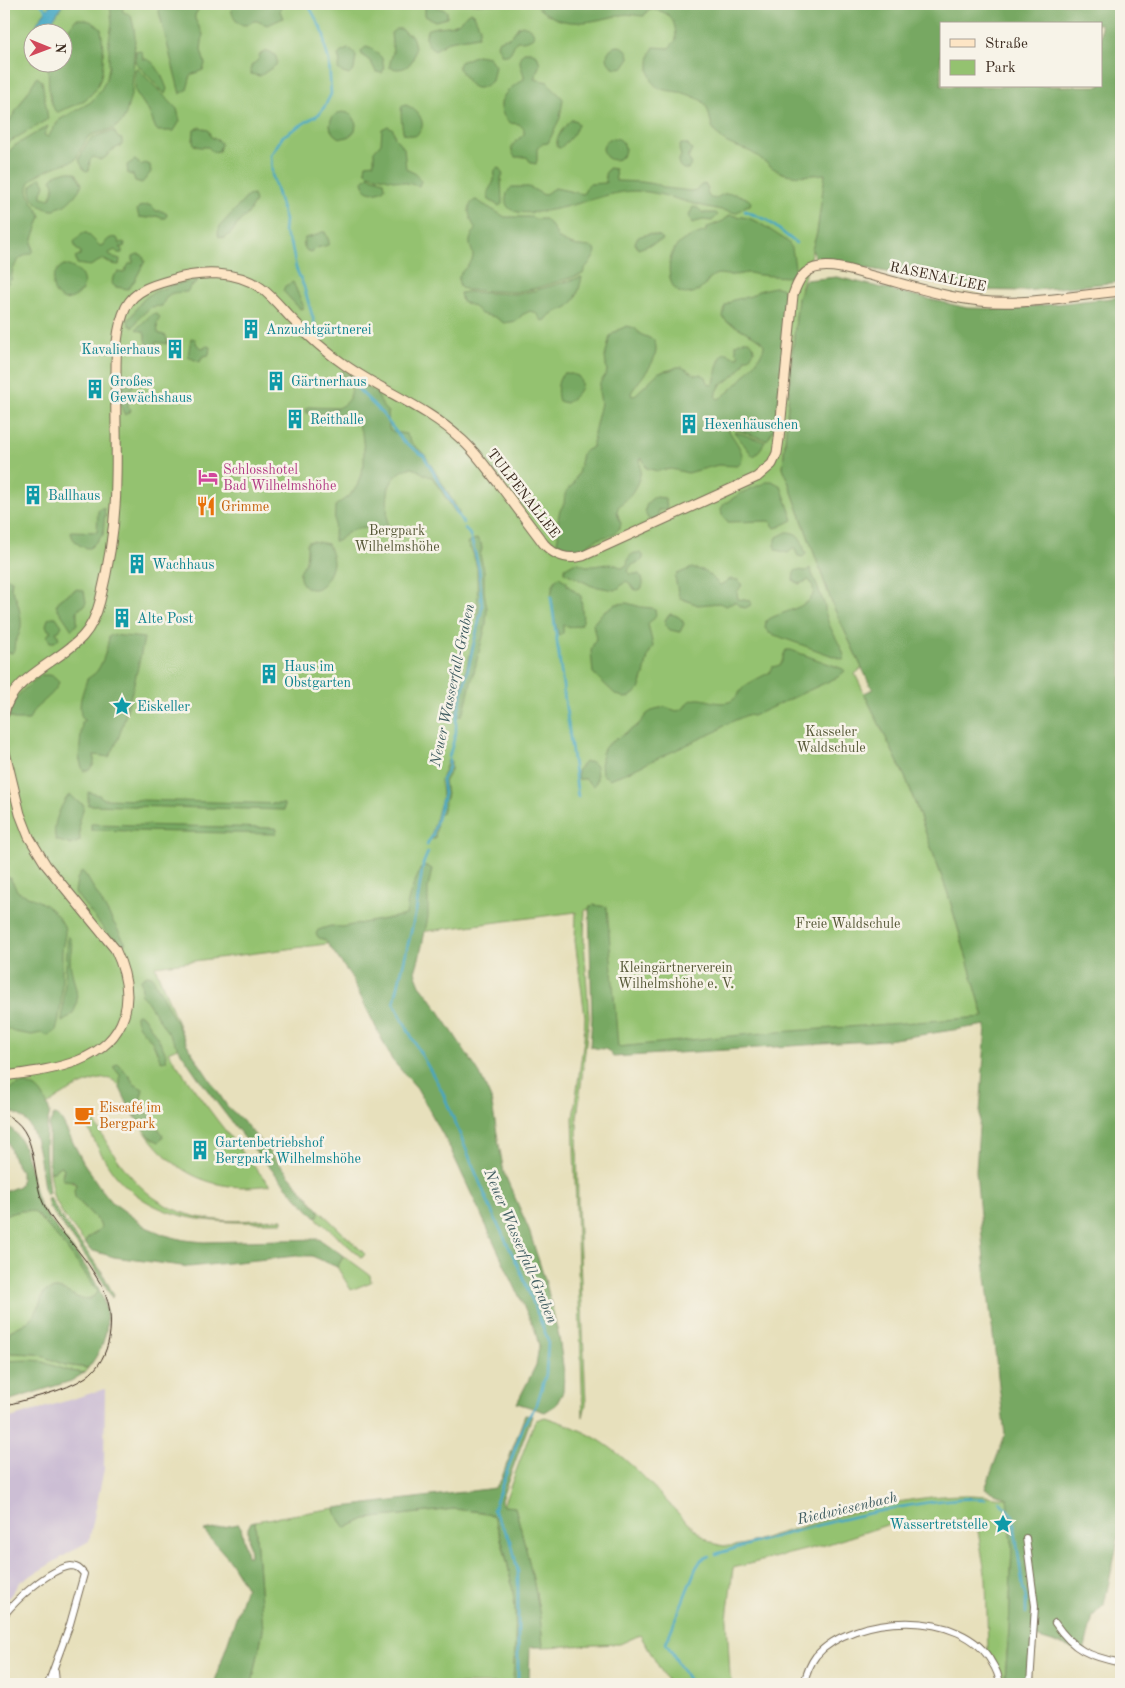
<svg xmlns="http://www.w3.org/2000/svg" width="1125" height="1688" font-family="'Old Standard TT',serif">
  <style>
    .industrial { fill: #ccbed4 }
    .green { fill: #94c270; stroke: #687647; fill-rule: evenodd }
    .forest { fill: #77a862; stroke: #596940; fill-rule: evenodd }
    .water { fill: #44a7c4; stroke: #406871 }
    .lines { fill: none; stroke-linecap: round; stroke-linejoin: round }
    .stream { stroke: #44a7c4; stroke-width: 2.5 }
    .street-casing { stroke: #776a55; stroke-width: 8 }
    .secondary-casing { stroke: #776a55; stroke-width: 11 }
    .street { stroke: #fff; stroke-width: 6 }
    .secondary { stroke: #fde5c5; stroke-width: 9 }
    .tram { stroke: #3b2a1e; stroke-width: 1 }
    .labels { text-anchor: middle; stroke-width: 5; stroke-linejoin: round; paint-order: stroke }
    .street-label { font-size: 14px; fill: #3b2a1e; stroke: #f7f3e8 }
    .culture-label { font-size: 14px; fill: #0d838f; stroke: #f7f3e8; text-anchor: start }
    .hotel-label { font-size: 14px; fill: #b23c85; stroke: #f7f3e8; text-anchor: start }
    .food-label { font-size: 14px; fill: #c56008; stroke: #f7f3e8; text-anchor: start }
    .park-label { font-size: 14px; fill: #565837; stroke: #f7f3e8 }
    .water-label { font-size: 15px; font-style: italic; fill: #3f5c60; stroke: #f7f3e8 }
  </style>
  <rect width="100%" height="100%" fill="#f7f3e8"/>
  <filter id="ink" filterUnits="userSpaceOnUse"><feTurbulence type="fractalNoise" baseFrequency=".02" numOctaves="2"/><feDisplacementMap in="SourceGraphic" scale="10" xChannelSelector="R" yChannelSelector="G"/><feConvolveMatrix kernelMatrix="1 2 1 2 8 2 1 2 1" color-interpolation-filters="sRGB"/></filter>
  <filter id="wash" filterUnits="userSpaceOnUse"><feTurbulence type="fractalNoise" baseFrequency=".0096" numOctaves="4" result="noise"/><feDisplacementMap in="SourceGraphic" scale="20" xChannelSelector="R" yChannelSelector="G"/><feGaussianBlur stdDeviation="1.12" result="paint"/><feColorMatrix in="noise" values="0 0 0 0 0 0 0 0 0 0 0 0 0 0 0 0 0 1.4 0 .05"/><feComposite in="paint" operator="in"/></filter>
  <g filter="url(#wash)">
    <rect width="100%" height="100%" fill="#e7e0bc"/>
    <path class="industrial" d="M105,1389L104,1469L89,1541L20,1582L4,1604V1420Z"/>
    <g class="green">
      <path d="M4,4H832L840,79L817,233L798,299L791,366L783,467L833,606L862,668L855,674L907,781L948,894L984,1017L618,1047L599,909L585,910L584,940L589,1018L577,1118L578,1208L586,1404L583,1417L573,1118L584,1039L585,1016L575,941L576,912L155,966L186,1044L168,1052C200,1098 233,1143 270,1185C205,1195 162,1166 131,1110C126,1101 121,1082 110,1079C99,1076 73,1088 64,1094C56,1098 49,1105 41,1108C29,1112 16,1113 4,1115ZM32,32H62V62H32Z"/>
      <path d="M90,1121H94C122,1170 149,1211 209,1219C233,1223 259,1219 283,1219V1222C221,1222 161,1227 116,1176C103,1160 95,1141 85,1123Z"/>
      <path d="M62,1166L64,1169L62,1173L64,1180H70L76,1185L75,1197L99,1222L101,1227C97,1234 88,1235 85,1243L63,1215L53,1195L49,1172H54L58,1167Z"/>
      <path d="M318,1209L365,1254L362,1258L316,1218L319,1215Z"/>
      <path d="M26,1210L33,1211L37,1214L40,1219L53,1231L98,1288V1292C82,1309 73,1290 56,1289C53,1289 47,1291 44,1292C34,1319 36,1318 10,1331L11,1353L37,1354L65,1365L88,1368L84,1373L65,1370L40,1361H4V1215Z"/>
      <path d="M344,1256L370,1275L371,1282L351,1290L337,1267Z"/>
      <path d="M545,1417C582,1429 601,1438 630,1464C651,1481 697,1540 719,1545C735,1549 755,1541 770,1536C800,1528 831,1517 861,1510C895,1502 931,1495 966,1495C980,1495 994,1497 1008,1498L1012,1543L1009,1629L1005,1678L1002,1679L994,1660L988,1651L986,1579L976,1519L893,1523L825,1545L733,1568L727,1619L730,1676L732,1684H669L640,1635L620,1644L543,1647C540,1599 527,1553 515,1507L503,1506L532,1428L536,1420Z"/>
      <path d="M335,1508L336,1514L346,1528L365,1519L454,1509L482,1512L494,1517C502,1541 509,1567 513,1592C518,1622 514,1654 513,1684H252L263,1630L255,1521Z"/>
    </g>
    <g class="forest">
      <path d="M110,4H122L123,12L131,15L134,28L135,38L132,91L125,117L122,122L113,129L94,134L88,137L75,160C64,165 25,173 28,191C30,200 37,208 41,216L32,242L33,251L31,253L20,258L13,269L11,280L4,287V157L14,146L48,126L44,135L48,137L59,120L91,102L102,88L107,77L109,67V41L112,23Z"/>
      <path d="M157,4H199L200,7L195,15V19L203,34L201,50L205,64L203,70L191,75L187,90L180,94Z"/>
      <path d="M232,4H281L280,11L283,18L268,25C264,24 261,23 257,21C252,20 250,25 245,25C235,25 230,13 232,4Z"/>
      <path d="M430,4L447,11V18L435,21L425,16V8Z"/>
      <path d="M536,4H1121V282L1024,291L966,290L887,272L821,260L814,256L812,249L817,233L825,174C811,175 793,178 780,172C769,167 761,157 751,152C738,146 725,146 715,132C709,124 710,106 702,101C698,98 683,92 678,92C659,89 652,90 649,69C649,61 649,54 654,47L669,48L676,40C676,19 670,11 649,9L644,16C637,16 628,13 621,15C596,20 571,29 547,14C542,11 538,9 536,4ZM941,24H1101V86H941Z"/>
      <path d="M471,12L474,14L480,28L478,36L449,41L435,50C425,45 425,39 427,30C436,25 446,28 455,24C462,22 464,15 471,12Z"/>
      <path d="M76,19C86,18 94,22 101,29C104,53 108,86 83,101C76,105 66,108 58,112L55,111C47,96 49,78 48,63L62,62L63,37Z"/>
      <path d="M522,25C529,27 533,29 534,36C529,41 523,41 517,41C511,47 513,57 502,55L497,45L499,40L511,37L518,27Z"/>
      <path d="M396,29H402L405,33L411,35C421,52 411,76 389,67L393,52L391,33Z"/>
      <circle cx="618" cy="57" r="11"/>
      <path d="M366,47L372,49L382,58L384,69L382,73L376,72L371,62L362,55L361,51Z"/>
      <path d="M348,49L352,50L356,56L354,70L349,75L343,73L338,69L340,63L338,55L341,52Z"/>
      <path d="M136,50L142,52L143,59C155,58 163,78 167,89L165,94L135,62Z"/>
      <path d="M267,51C274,52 279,58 276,65L260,76L251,74V66L258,60L260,54Z"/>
      <path d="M524,52H530L537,55L540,64L534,79L548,82C552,90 558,92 563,99L560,118L548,143L541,144L537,149V160L536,164L531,163L527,157H515C506,144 518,142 524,134V129L519,124L509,123C491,103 506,90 524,79C525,73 519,67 520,57Z"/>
      <path d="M477,55L489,57L495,66L492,81C480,91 472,91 465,77C462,73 460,71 458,66L460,62Z"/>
      <path d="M137,68L177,109L180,121L174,131H158L156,129L149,112L135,91V69Z"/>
      <path d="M37,77L42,81L48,119L4,145V130Z"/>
      <path d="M406,105C419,110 430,126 415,136L404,134C402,130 400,110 402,106Z"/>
      <circle cx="343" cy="125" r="13"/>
      <path d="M571,120H575L578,124C576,133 567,142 560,148L557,147C555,137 564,127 571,120Z"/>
      <path d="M388,126L393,129L395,138L404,148L406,169L416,174L421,181L419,186L368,174L365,170L366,164L374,163V151L381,143L382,129Z"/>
      <path d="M200,127L208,130L211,137L219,141L221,144L219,151L213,152L208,147H200L194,145L193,141L194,130Z"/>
      <path d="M114,131L118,138L122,139V145L111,151L106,157L100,160L94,157C87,160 91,164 89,170L87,171L84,170L79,160C87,138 92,136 114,131Z"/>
      <circle cx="614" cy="149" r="11"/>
      <path d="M681,144H687L692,150L688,158C691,162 692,166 688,169C682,170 679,167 678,161L681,156L679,149Z"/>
      <path d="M135,160L141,165L145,163L150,165L151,172L142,183L135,181L133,175L128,174L127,165Z"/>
      <path d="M498,168L500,169L503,175L501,178L502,201V204L499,206L489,200C486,192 489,190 493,183C495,179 494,174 495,170Z"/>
      <path d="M609,168L615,169L616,181L642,182L659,185L665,188L691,191L696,190L701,185L705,184L708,189L707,192L709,197C717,201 717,196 724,194C731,192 747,196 751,202L750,205L746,206L736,213C721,210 706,207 691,203C672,198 654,191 635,191C626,191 617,193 608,195C594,198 505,230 506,200C506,194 508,190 512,187H529L544,195L551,190L555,188L583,194L589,184L606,183L605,174Z"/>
      <path d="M68,171L76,173L82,184C78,193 73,198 66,204C62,207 59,206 55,210C42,211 29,199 31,186L41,177L45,185L42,193V197L50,199C52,193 57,185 51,180C55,173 62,173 68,171Z"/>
      <path d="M368,176L384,181L385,188C379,194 372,193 365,189L363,181Z"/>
      <path d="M253,195L255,202C251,206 250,212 247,215C246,217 243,218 241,220C235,227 233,233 225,238L219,237L218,234L220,226L248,196Z"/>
      <path d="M476,200L505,217H532L534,219H545L553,228L559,239C565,242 573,246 580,246C587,247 591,246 596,250C595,261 585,264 583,274L533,289L515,292L467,290L461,288C453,274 467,269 472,260C475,253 470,249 470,244C469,238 474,233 475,228C470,219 464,204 476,200Z"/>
      <path d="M148,205L152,206L156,211H162L167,214L166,218H162L156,216L148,218L139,217L137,210L139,207Z"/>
      <path d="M693,207L698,208L703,213H716L718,215L712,221L703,220L692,223L689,216Z"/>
      <path d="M730,215L748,218L758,222L787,241L792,248L796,273L794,277C783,277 771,276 760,275C756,275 752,273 748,273C743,273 739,275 733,275C728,276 723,274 718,274C709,275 706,287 698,291C673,302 667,279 670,261C673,241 689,237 706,231L708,227L723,221Z"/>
      <path d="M322,232H325L329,241L328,245L317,248L313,252L307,251C303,246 303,244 305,238L314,236Z"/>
      <path d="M82,233H87L100,246L104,245C106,240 111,236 117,238L120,244L122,242L125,243L124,247H120L122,250V253H118L115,250L109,253L110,256L120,259L119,265L112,264L103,259L90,266L77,264L75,257L80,255L81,252L76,249L74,242Z"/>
      <path d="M649,234L660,236L663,240L638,249L635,244C636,235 642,236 649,234Z"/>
      <path d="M138,254L142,255L145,261L135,280L128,289L116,287L112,284L113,277L118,272L124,273L129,264L133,263V256Z"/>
      <path d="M64,265C89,269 91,296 65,300C49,296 49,272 64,265Z"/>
      <path d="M582,277C580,286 577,300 569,306C560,313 553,309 546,320L542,321L536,313L530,311L522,315L517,321L504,323L495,317L481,314C477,308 470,304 462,302L460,293L467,292L515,294L533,291Z"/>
      <path d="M837,277L967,308L1008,309L1121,297V1526L1104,1605L1093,1616L1084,1652L1033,1636L1028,1684H1002V1679L1005,1678L1009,1629L1012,1543L1007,1498L985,1489L1005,1435L984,1260L976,1171L986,1025L887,1040L613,1057C606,1044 601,1052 590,1046L592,1018L589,907L594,905L607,907L618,1047L751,1034L984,1017L948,894L907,781L864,693L874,689L870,685L833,606L783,467L791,366L798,299L805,280Z"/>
      <path d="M198,280L197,283L191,286L187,292C172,293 168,291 162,306L151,307L140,317L133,327L129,325L128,320C134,315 136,307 142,301C155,287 179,284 198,280Z"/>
      <path d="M293,282L303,305V308L300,309L283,291L285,286Z"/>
      <path d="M774,287C782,287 786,290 788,298L776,425L768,439L766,440L735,429L726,424C729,436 751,454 738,466L718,465L688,473L671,469L657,471L646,468L643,459H640C644,478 633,495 618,507L617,512L621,524C617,538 602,535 592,542C587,545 586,550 579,550C571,552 563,547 557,542C561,528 554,516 564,504C565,494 564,491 573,485L574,481L578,474L582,453L592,447L593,444L594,433L601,403L599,391L600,383L607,372L605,357L610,336L618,330L627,326L635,328L640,334L654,340C663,359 640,377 631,393L632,396H634L659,372L670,370L677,367H682L696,375L701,374L706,377L708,383L712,385L714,383C717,372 716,362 724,353H728L731,356L739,357V355L736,351V344C744,339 754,339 754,351L749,358H746C743,369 730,380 720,386L715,396L718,399C728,396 765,356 764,345C763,343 761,341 759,339L726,321L723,317L725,306L733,300L751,296L758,291Z"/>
      <path d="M155,313L160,317L157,324L158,333L166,336L168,344L156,342L155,346H148L144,332L136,329L151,315Z"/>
      <path d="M191,338L195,339L197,345L202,348L207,346L210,347L209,355L203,356L200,362L188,357Z"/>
      <path d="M344,371L377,394L383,407L388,412L389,429L394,432L406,434L413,444L425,455L460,513L455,512L432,477C424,476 419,469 411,468C402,468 391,480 389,488C386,499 388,517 387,528L374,530L372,527C357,527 349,530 338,541H334L335,506L350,495L357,486L364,465V450L362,433L353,416L307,413L305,409L308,407L337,408C346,405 355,394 350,384C348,380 344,377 341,374V372Z"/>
      <path d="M564,373H568L578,376C587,387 575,397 566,403L559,401C556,392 557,379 564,373Z"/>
      <path d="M130,382L134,385L130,390L133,398L128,404V407L131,409L130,412L125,415C119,407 121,393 124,385Z"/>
      <path d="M734,432H736L765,442L757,454L753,456Z"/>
      <path d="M769,481H772L781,486L793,520L779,527L775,528L770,521L728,522L722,515L721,509L724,504L741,493Z"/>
      <path d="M655,497L665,498L667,507L664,510H658V518L650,521C642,512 645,502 655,497Z"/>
      <path d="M101,508H104L105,513L103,535L90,548C81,549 71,540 71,531L97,532L98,511Z"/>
      <path d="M787,532C802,533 801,541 806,554L803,557L798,556L794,548L788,553L776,550L774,545L777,537Z"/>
      <path d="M477,539L481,543L482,549L480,555L484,570V591L487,608L486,625L464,711L461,716H457L455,712L478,623L477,568L473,553L467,544L469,541Z"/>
      <path d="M312,541L328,544C330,550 333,557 333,563C332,574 320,596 306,587C303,585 300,581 300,577C298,570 305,566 306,560C307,555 307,549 307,544L308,542Z"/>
      <path d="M635,553H640L643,555V559C638,565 630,562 628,572L631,574H639C644,579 644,584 641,589C632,593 633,584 626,581L619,588L614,590L609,589L592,586L564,572L565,568L576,562C580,563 584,566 587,566C600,567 611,560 622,568L627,565C628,558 628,556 635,553Z"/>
      <path d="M692,568L706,571L720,585L731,579L738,580L742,585L737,592L738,599L750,601L751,605L745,608L739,606L735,602L726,606L719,603L698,605L680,598L678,593L675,577L677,574Z"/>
      <path d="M810,568L825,606C824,625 847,651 844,660L769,633L765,628L766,621C778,611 829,606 809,580L799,584L793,580L794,572L797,570L806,571Z"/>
      <path d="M559,577L567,582V585L581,596L583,621L581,625L572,627L563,625V633L559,636C555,622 544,588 559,577Z"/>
      <path d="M8,578L12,580L11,588C17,597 22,616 21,627C20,633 18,637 15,642C14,647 15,649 12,653L6,652L4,649V579Z"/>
      <path d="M77,589L84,591L86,602L84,606L77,610V624L72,630L56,606L60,599Z"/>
      <path d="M627,603L641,607L652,608L655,610C658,620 652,618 648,624L653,646L648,656L644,675L639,690L630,697L625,698L615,694L593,673L591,650L596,638L593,624L603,612L616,604Z"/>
      <path d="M670,614C677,615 682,618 684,624L680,632L670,630L666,626L665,620Z"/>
      <path d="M52,617H56L62,626L59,631L56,632L59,638L55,642H50L47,636L51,631L48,630L46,625L48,619Z"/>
      <path d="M113,635L144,638C140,661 134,684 128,706C123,723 119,742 109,757L94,755C95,764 93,771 83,771L79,757L82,722L85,720L82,718C77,704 83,692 87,679C89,677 92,676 94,674C102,668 108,646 109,636Z"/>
      <path d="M786,650H791L843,669L845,671L838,677L753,716L747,715L722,726L719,730L626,773L609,779L602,774C601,762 599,754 607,745L638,725L647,714L655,709L665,707L677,711L683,709C696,688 710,707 729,702C737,699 739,691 745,686C747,684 766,674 769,673L772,667C786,665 780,660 786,650Z"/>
      <path d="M41,675C50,675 54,674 59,682C55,694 43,701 35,709C32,712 31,716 29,720H16L8,716C12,697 27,687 41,675Z"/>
      <path d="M448,760L451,761V770L444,782L447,794L442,813L439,815L437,821L435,839H432L431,836L442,798L441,780Z"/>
      <path d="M585,762H592L596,766L597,778L595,785L593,786L585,779H578L577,771Z"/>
      <path d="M88,792L99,795L104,799L284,804V810L88,805Z"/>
      <path d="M71,795L77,801L84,805L82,814L79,819L80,841L71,845L56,840C51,827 60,807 68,796Z"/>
      <path d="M91,824L276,828L277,830L275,834L91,830Z"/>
      <path d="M424,866H427L432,869L428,888V917L420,955L415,972L420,985L429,996L480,1074L491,1099L504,1173L528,1227L546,1283L559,1337L564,1373L563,1392L556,1405L545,1412L517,1403L536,1365L539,1346L535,1330L448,1144L417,1088L392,1060L350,975L325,940L319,938L316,934L318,930L331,926L342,927L406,915C407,904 409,894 414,884C416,878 419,875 420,869Z"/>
      <path d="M82,871L87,877L125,942V944L117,945L75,893L77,879Z"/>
      <path d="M4,876L10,878L18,892C36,899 55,907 64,926C67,935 62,944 62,953C62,978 63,1006 56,1031L48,1036L41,1033L32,1035L14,1032L4,1027Z"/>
      <path d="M68,936C75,944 70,950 70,959C70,981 90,1007 62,1022Z"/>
      <path d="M147,975L152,976L189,1048L227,1106L243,1121L318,1209L319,1215L316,1218C280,1180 245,1141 214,1099C190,1068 169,1034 147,1001L140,994L142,992L141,979Z"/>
      <path d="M138,1014L144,1017C150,1027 169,1051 166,1061L162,1062C158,1056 156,1049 153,1043C147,1033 135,1028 136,1015Z"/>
      <path d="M118,1064L128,1074L134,1084L143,1089L140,1102L163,1135L162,1139L159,1142L151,1138L128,1105L120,1088V1075L114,1068L115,1065Z"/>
      <path d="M26,1084C41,1087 46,1100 50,1113C42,1139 46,1167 49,1193L46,1195L45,1194C41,1173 40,1134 24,1119C19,1114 10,1112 4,1107V1092L18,1085Z"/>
      <path d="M54,1115L58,1116L62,1121L83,1162L99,1186L112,1202L146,1227L165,1235L184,1240L204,1242L319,1239L344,1256L337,1267L312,1256H296L189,1267L114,1257L90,1250L85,1243C88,1235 97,1234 101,1227L99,1222L75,1197L74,1190L76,1185L74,1181L64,1180L62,1178L64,1169L62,1166L58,1167L54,1172H49V1125Z"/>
      <path d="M4,1125C30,1133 30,1184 40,1206C44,1213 51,1221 56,1227C89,1272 132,1313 88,1368L65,1365L37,1354L11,1353L6,1349L10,1331C36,1318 34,1319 44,1292C47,1291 53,1289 56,1289C73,1290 83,1310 98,1292L67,1249L37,1214C27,1207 15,1213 4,1215V1192L19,1186L21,1182V1171L14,1160L6,1137H4Z"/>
      <path d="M50,1198L60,1216L102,1272L113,1294L112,1298L98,1273L49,1207L47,1199Z"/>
      <path d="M32,1360L40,1361L65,1370L84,1373L71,1381L4,1402V1361Z"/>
      <path d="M525,1415L532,1416L531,1419L501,1500L503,1506L515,1507C527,1553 540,1599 543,1647H530L529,1684H513C514,1654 518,1622 513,1592C509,1567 503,1541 494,1517L482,1512L454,1509L365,1519L346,1528L336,1514L335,1508L495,1488L501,1480Z"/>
      <path d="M255,1521L263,1630L252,1684H214L246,1587L228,1558L204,1531L238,1524L241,1527L247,1556H250L248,1535V1528L251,1522Z"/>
    </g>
    <path class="water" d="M51,4H63L45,32H33L39,20Z"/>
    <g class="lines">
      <g class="stream">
        <path d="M41,4L48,12"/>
        <path d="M308,4L324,34L325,47L329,61L331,94L325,106L319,114L283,136L271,155L272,174L285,220L284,232L292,247L296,268L304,287L317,332"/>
        <path d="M745,211L767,220L796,243"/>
        <path d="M347,378L380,411L403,441L424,456L463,523"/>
        <path d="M551,597L578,797"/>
        <path d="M427,845L428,842L432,837L444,794L442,780L449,767V757L456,732V720L482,608L479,568L470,535L465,528"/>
        <path d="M428,852L423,864L416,911L394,1003L417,1047L442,1091L492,1212L520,1270L548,1340L546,1374L537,1404L524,1424L493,1510L511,1541L518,1572V1684"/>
        <path d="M999,1501L1013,1516L1023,1588L1026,1598V1613"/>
        <path d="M716,1554C777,1536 839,1518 901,1507C929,1502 957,1497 985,1499"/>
        <path d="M691,1684L666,1643L696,1568L701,1560L709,1556"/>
      </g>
    </g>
  </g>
  <g filter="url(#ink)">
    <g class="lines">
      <defs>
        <g id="street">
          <path d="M1026,1538L1035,1606L1030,1684"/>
          <path d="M4,1615C17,1599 49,1569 71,1566C77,1566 80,1569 84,1574L70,1624L48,1684"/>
          <path d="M1055,1623C1074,1651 1089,1656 1121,1663"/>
          <path d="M55,1671L56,1684"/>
          <path d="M804,1684C806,1675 810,1664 816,1656C853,1613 964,1608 992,1663C996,1669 999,1677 1000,1684"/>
        </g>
        <g id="secondary">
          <path d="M4,714C10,678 61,661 83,636C92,626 97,613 100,601C110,560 116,520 116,479C117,444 115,409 116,375C116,351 116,329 126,307C135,290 153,285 171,280C199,271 236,270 261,288C273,297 283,310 293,320C309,337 326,352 345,365C383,392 427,407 461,439C476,452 487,469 499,484C514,504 529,524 544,544C555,556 567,560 583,556L757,477L772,464L777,453L779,439L793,295C798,281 803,269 820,267C836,265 853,271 869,275C905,284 943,297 980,301C1024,306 1077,295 1121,291"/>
          <path d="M4,748L20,814L29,837L46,865L115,949C125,970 131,993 124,1016C108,1065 47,1070 4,1076"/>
        </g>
      </defs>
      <use href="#street" class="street-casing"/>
      <use href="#secondary" class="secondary-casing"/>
      <use href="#street" class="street"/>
      <use href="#secondary" class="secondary"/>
      <path class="tram" d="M4,1114C42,1130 29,1176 45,1207C56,1228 75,1245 88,1264C93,1272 100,1282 104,1290C116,1318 112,1359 86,1377C64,1392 29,1398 4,1406"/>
    </g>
  </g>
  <defs>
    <symbol id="building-bare" viewBox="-9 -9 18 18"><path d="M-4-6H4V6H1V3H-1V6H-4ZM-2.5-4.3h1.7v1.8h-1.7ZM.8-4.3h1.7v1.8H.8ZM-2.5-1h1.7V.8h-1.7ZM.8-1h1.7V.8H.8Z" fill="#0f9aa8" stroke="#f7f3e8" stroke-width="2.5" paint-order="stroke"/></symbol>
    <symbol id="hotel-bare" viewBox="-9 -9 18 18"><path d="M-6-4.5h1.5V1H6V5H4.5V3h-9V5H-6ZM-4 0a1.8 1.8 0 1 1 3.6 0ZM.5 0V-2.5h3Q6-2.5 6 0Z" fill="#d1479c" stroke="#f7f3e8" stroke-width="2.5" paint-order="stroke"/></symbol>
    <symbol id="restaurant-bare" viewBox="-9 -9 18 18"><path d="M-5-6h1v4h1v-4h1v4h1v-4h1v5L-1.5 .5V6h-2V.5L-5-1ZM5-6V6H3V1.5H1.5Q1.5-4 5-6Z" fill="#e8710a" stroke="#f7f3e8" stroke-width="2.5" paint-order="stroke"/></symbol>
    <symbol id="sight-bare" viewBox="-9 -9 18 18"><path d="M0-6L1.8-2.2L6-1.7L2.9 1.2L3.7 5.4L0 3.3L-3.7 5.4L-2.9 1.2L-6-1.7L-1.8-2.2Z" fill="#0f9aa8" stroke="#f7f3e8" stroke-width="2.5" paint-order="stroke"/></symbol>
    <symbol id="cafe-bare" viewBox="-9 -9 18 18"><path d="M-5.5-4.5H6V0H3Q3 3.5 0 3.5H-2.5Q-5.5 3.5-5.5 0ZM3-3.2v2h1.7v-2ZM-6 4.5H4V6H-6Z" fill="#e8710a" stroke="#f7f3e8" stroke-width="2.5" paint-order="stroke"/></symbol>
  </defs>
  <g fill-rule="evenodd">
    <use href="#building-bare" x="237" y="315" width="28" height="28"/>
    <use href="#building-bare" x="161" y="335" width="28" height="28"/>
    <use href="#building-bare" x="262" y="367" width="28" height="28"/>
    <use href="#building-bare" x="81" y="375" width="28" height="28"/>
    <use href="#building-bare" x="281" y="405" width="28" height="28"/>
    <use href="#building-bare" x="675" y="410" width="28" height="28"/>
    <use href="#hotel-bare" x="194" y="463" width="28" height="28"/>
    <use href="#building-bare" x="19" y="481" width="28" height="28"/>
    <use href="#restaurant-bare" x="192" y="492" width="28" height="28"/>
    <use href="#building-bare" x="123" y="550" width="28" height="28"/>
    <use href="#building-bare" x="108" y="604" width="28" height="28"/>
    <use href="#building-bare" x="255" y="660" width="28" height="28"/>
    <use href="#sight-bare" x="108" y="692" width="28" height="28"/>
    <use href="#cafe-bare" x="70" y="1101" width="28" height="28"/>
    <use href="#building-bare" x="186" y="1136" width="28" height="28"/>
    <use href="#sight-bare" x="989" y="1510" width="28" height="28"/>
  </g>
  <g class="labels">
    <g class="street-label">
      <text transform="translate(938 276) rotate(12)" y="5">RASENALLEE</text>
      <text transform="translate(524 493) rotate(52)" y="5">TULPENALLEE</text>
    </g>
    <g class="culture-label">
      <text x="266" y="334">Anzuchtgärtnerei</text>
      <text x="160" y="354" text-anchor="end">Kavalierhaus</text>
      <text x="110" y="386">Großes<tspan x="110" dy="16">Gewächshaus</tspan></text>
      <text x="291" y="386">Gärtnerhaus</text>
      <text x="310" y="424">Reithalle</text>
      <text x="704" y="429">Hexenhäuschen</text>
      <text x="48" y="500">Ballhaus</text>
      <text x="152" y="569">Wachhaus</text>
      <text x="137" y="623">Alte Post</text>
      <text x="284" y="671">Haus im<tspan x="284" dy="16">Obstgarten</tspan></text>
      <text x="137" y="711">Eiskeller</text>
      <text x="215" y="1147">Gartenbetriebshof<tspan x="215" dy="16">Bergpark Wilhelmshöhe</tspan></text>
      <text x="988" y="1529" text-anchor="end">Wassertretstelle</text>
    </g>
    <g class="hotel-label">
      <text x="223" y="474">Schlosshotel<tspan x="223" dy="16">Bad Wilhelmshöhe</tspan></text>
    </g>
    <g class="food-label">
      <text x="221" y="511">Grimme</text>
      <text x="99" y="1112">Eiscafé im<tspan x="99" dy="16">Bergpark</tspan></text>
    </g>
    <g class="park-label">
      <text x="397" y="535">Bergpark<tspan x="397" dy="16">Wilhelmshöhe</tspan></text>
      <text x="831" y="736">Kasseler<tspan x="831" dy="16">Waldschule</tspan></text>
      <text x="848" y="928">Freie Waldschule</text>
      <text x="676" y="972">Kleingärtnerverein<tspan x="676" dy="16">Wilhelmshöhe e. V.</tspan></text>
    </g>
    <g class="water-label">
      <text transform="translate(452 685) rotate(-78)" y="5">Neuer Wasserfall-Graben</text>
      <text transform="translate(521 1246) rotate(67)" y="5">Neuer Wasserfall-Graben</text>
      <text transform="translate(847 1508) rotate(-13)" y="5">Riedwiesenbach</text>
    </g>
  </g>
  <rect width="1125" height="1688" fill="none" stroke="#f7f3e8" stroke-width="20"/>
  <rect x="940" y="22" width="162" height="65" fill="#f7f3e8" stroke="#aca397"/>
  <rect x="950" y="39" width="25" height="8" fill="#fde5c5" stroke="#aca397"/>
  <text x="985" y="48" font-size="15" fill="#3b2a1e">Straße</text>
  <rect x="950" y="60" width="25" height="15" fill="#94c270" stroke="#aca397"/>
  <text x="985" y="72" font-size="15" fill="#3b2a1e">Park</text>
  <g transform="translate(48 48) rotate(91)"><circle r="24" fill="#f7f3e8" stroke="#aca397"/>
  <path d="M0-4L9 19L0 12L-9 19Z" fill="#d1495b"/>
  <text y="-8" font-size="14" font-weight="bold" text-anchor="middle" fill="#3b2a1e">N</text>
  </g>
</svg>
